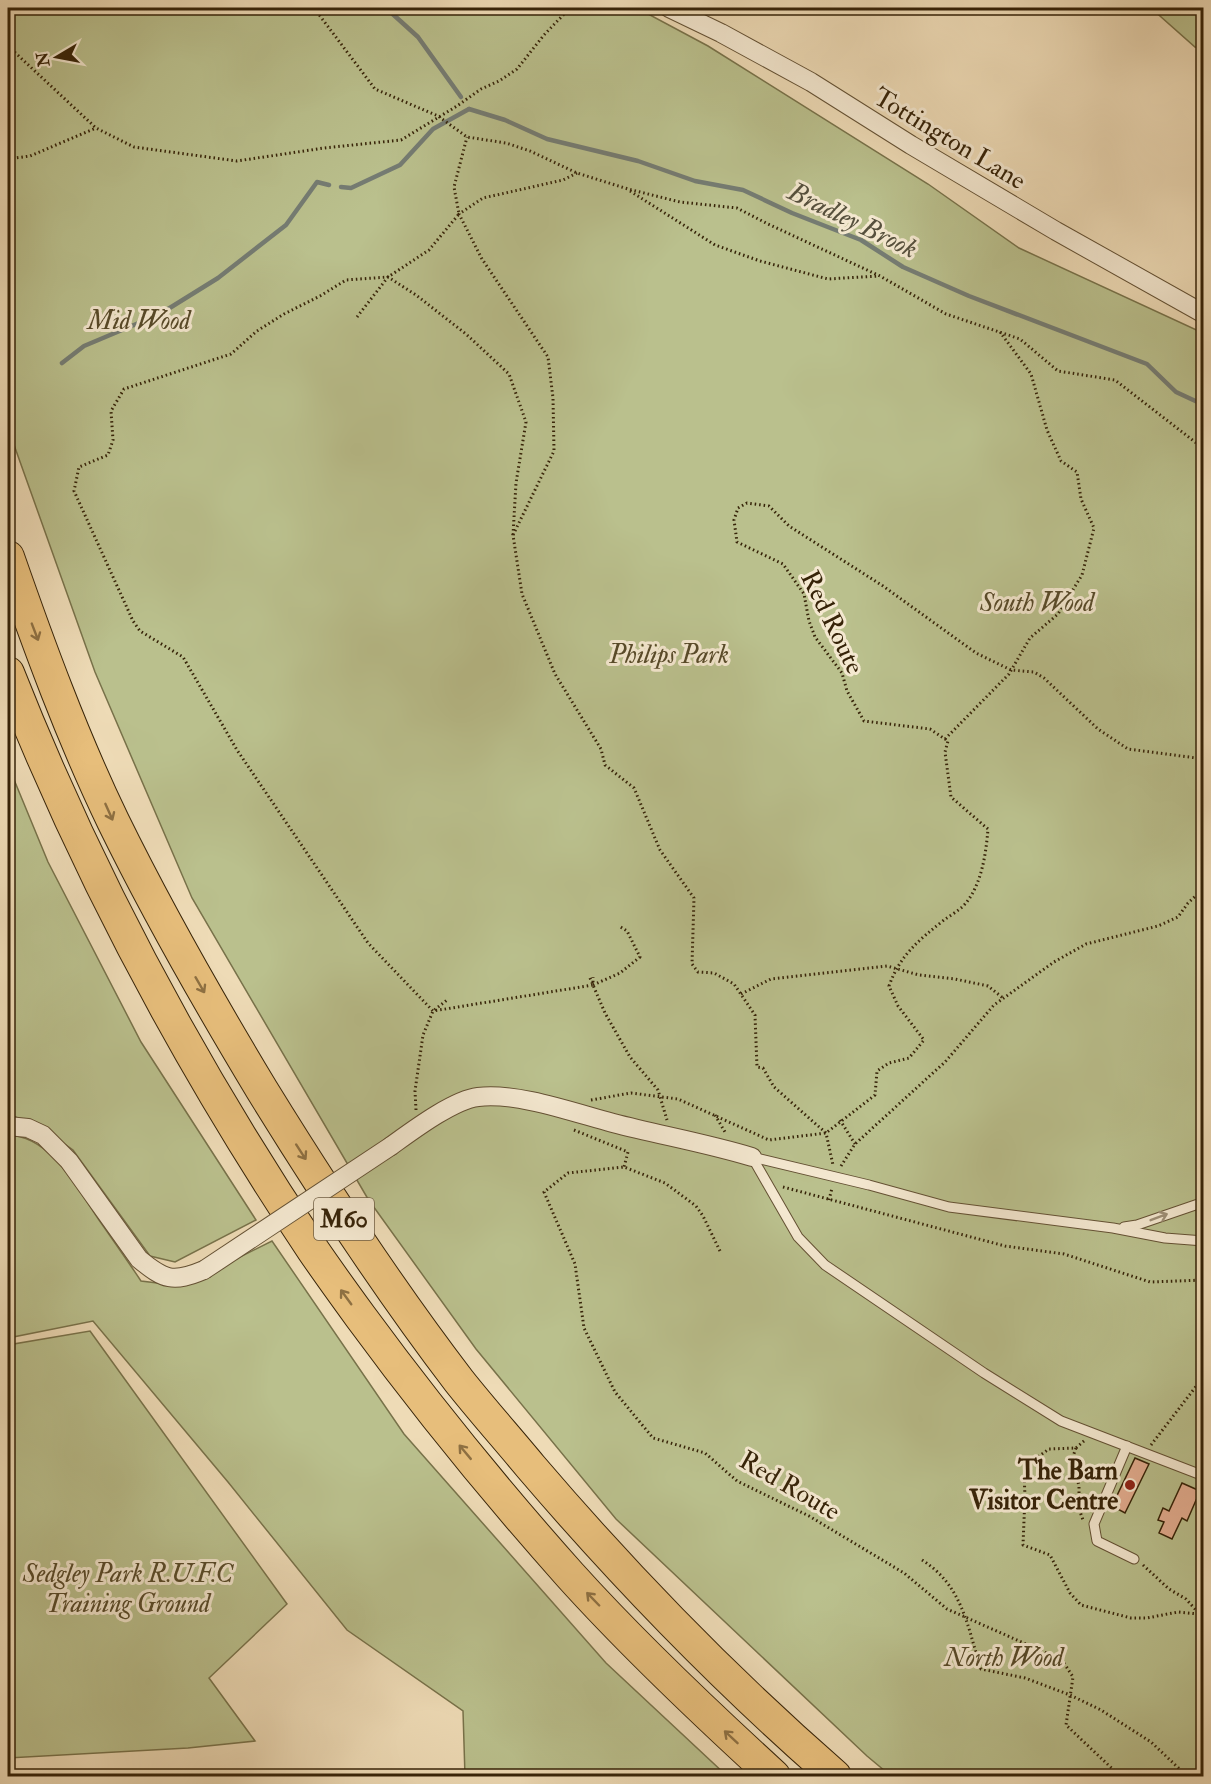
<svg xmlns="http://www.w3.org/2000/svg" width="1211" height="1784" font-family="'IM FELL Double Pica',serif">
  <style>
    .green { fill: #bac08d; stroke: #78724a; stroke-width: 1.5 }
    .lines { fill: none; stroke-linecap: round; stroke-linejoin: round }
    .stream { stroke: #757c73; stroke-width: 4.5 }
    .building { fill: #e4ae91; stroke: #362308; stroke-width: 1.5 }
    .lane-casing { stroke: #645134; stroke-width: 11 }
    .street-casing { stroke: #645134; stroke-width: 20 }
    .highway-casing { stroke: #362308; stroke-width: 34 }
    .path { stroke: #362308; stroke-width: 3; stroke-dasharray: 1.5 3; stroke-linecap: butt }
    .lane { stroke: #f4e8d0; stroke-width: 9 }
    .street { stroke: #f4e8d0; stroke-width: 18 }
    .highway { stroke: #e7be7b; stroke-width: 32 }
    .street-bridge-casing { stroke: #645134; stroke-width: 20; stroke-linecap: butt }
    .street-bridge { stroke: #f4e8d0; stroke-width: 18 }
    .oneway { stroke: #8e7042 }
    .oneway2 { stroke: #9e8f76 }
    .poi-dot { fill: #8f2418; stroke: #f4e8d0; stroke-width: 2 }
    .labels { text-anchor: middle; stroke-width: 6; stroke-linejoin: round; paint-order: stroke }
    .shield { fill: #f4e8d0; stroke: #6f5e44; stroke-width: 1.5 }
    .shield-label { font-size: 24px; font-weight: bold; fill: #362308 }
    .street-label { font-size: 26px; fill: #362308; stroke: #f4e8d0 }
    .park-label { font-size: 26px; font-style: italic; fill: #574a29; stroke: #f4e8d0 }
    .poi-label { font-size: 26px; font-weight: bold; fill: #362308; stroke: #f4e8d0; text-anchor: end }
    .water-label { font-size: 27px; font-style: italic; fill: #56503d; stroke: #f4e8d0 }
  </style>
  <rect width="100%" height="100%" fill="#eedbb6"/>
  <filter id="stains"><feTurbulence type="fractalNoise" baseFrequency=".00333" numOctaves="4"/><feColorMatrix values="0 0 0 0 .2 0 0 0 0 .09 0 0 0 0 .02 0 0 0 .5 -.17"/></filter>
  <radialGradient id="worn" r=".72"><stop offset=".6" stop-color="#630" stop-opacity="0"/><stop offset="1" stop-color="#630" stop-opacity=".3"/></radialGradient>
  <g class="green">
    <path d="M8,8H637L708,46L928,184L1019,248L1203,333V1776H891L867,1756L616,1519L476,1349L368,1199L192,898L95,672L8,428Z"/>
    <path d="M1151,8H1203V50L1195,47Z"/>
    <path d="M8,765L48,862L141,1042L256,1220L175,1262L150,1256L73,1150L42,1128L11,1115L8,1116Z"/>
    <path d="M8,1135C51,1136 77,1188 99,1220C113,1240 127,1260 141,1281L182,1286L272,1241L404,1434L606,1663L727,1776H465L463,1711L347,1630L228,1482L93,1321L8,1338Z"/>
    <path d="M90,1331L287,1604L209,1678L255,1741L188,1748L8,1758V1345Z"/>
    <path d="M8,1770H153L162,1776H8Z"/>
  </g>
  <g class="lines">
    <g class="stream">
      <path d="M386,8L418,37L461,97"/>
      <path d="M469,109L505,120L547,139L638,161L695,181L743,190L792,213L861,240L903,267L969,296L1147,364L1176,392L1204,405"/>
      <path d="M341,187L351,188L400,165L433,129L469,109"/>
      <path d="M62,363L84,346L160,314L218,278L286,225L317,182L329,185"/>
    </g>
  </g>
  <g class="building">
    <path d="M1135,1458L1149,1464L1125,1513L1112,1506Z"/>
    <path d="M1182,1483L1200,1491L1187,1521L1182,1518L1172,1539L1159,1533L1164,1522L1158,1520L1163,1508L1169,1511Z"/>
  </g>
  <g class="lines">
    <defs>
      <g id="lane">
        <path d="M752,1157L798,1237L825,1265L984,1373L1061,1421L1204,1476"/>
        <path d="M752,1157L869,1185L949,1207L1113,1228L1165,1238L1204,1241"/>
        <path d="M1124,1227L1137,1225L1204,1202"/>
        <path d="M1127,1446L1094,1524L1097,1541L1134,1559"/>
      </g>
      <g id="street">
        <path d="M669,8L721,33L811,82L911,145L1056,231L1204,314"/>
        <path d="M8,1126L28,1128L43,1135L69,1161L139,1259C164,1280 173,1283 204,1270"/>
        <path d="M391,1146C412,1131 453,1100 478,1097C517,1092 575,1113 613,1123C659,1135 706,1143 752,1157"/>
      </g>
      <g id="highway">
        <path d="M8,557C39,646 72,736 113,821C158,913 209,1002 262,1090C323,1189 388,1288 459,1381C482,1410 507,1438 531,1467C625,1577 726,1681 835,1776"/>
        <path d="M8,673C88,876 192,1069 313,1250C328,1272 344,1294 360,1316C426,1406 496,1492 570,1575C634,1646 704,1712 774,1776"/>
      </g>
    </defs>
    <use href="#lane" class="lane-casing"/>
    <use href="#street" class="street-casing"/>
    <use href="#highway" class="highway-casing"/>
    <g class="path">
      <path d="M314,8L375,89L438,116L467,137L506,143L530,151L577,173L628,189L680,202L737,208L768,224L880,276L946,314L1020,339L1058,371L1115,380L1204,449"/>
      <path d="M8,46L96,128L134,147L237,161L324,148L401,140L457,106L481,89L499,81L517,69L544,35L567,11L576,8"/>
      <path d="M8,159L30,156L96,128"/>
      <path d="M577,173L563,180L483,198L459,214L482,259L548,357L553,398L554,451L513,535L522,594L555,674L601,749L605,765L634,788L660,850L694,898L692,964L698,972L714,973L734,984L755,1015L757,1067L763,1068L774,1087L826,1133L833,1165"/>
      <path d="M630,191L715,245L760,261L828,279L879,276"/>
      <path d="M357,317L388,277L429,250L459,214L454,187L467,137"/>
      <path d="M513,535L516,483L526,422L509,374L466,334L416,295L388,277L346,280L320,296L284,314L257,331L231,354L124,389L111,411L113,440L108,455L79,467L74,491L133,621L140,631L183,657L237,750L368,943L433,1011L593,985V977"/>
      <path d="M945,739L1009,674L1030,638L1058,614L1082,575L1094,528L1081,499L1077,472L1061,461L1047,430L1031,374L1000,332"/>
      <path d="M590,978L605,1013L630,1057L658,1090L667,1120"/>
      <path d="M593,985L620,973L640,957L627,931L619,926"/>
      <path d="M741,994L771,979L887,966L919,975L955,979L988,986L1003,998"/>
      <path d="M591,1100L631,1093L678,1099L769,1140L826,1133L875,1095L877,1071L889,1063L909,1058L924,1040L898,1006L889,986C900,955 919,940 944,920C951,915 960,910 966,903C982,883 986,853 988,829L951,797L945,752L948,741L930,729L864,721L847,691L842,673L815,637L809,621L804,594L783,564L737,542L734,520L738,508L747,503L769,506L789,526L883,586L976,653L1011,670L1034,672L1044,678L1098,729L1128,749L1204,759"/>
      <path d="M416,1110L415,1091L423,1035L433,1011L447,1000"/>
      <path d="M715,1115L725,1132"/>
      <path d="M840,1120L855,1144"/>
      <path d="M574,1130L628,1152L624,1167"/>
      <path d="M841,1166L855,1144L945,1062L994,1005L1054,962L1086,944L1158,926L1178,917L1188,903L1204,888"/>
      <path d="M783,1187L1005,1246L1064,1254L1150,1282L1204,1280"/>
      <path d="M829,1200L832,1188"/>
      <path d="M720,1251L703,1216L696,1206L665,1183L624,1167L568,1173L544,1192L575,1264L584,1328L615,1392L653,1438L705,1453L737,1481L809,1516L904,1573L947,1609L1062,1660L1073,1677L1066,1725L1120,1776"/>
      <path d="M1084,1441L1076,1448L1049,1449L1032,1461L1024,1474L1025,1496L1023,1545L1050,1555L1070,1593L1081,1605L1131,1618H1147L1178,1612L1198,1614"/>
      <path d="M1151,1445L1204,1376"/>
      <path d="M1076,1448L1072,1459L1079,1486V1509L1083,1520"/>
      <path d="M922,1560C963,1586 967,1626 981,1669L1025,1678L1070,1695L1101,1710L1151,1742L1187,1776"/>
      <path d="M1143,1565L1169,1589L1186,1599L1204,1619"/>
    </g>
    <use href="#lane" class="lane"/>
    <use href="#street" class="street"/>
    <use href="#highway" class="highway"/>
    <defs>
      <path id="street-bridge" d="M204,1270L391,1146"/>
    </defs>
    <use href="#street-bridge" class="street-bridge-casing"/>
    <use href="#street-bridge" class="street-bridge"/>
  </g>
  <defs><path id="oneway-shaft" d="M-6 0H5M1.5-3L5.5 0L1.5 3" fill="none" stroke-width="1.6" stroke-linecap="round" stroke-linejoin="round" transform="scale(1.5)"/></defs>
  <g class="oneway">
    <use href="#oneway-shaft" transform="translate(35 632) rotate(69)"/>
    <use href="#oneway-shaft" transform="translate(109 812) rotate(66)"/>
    <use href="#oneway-shaft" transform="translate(200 985) rotate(60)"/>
    <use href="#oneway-shaft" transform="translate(301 1152) rotate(57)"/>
    <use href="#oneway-shaft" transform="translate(346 1297) rotate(-126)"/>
    <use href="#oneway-shaft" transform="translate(465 1452) rotate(-130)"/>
    <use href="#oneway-shaft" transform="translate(593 1599) rotate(-134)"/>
    <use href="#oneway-shaft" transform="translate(731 1737) rotate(-137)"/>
  </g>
  <use class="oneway2" href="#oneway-shaft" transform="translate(1159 1217) rotate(-21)"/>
  <circle class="poi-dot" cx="1130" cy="1485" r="6"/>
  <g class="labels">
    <rect class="shield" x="314" y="1198" width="60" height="42" rx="4.5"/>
    <g class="shield-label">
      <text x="344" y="1227">M60</text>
    </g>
    <g class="street-label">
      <text transform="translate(950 138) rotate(31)" y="9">Tottington Lane</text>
      <text transform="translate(833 622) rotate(64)" y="9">Red Route</text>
      <text transform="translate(790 1485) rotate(30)" y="9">Red Route</text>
    </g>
    <g class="park-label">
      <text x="139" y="329">Mid Wood</text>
      <text x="1037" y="611">South Wood</text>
      <text x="669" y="663">Philips Park</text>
      <text x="128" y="1582">Sedgley Park R.U.F.C<tspan x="128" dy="30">Training Ground</tspan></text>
      <text x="1004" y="1666">North Wood</text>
    </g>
    <g class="poi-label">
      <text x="1118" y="1479">The Barn<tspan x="1118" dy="30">Visitor Centre</tspan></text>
    </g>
    <g class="water-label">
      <text transform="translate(853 220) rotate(26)" y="9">Bradley Brook</text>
    </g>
  </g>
  <rect width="1211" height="1784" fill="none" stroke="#eedbb6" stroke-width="30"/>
  <rect x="9" y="9" width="1193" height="1766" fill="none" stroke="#362308" stroke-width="3"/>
  <rect x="15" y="15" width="1181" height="1754" fill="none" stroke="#362308" stroke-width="1.5"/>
  <g transform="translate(57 57) rotate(260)" stroke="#f4e8d0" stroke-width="4.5" paint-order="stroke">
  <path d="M0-4.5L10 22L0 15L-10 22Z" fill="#362308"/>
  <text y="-9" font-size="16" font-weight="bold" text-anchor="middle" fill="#362308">N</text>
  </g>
  <rect width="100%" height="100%" filter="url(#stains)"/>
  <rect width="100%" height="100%" fill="url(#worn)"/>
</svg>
